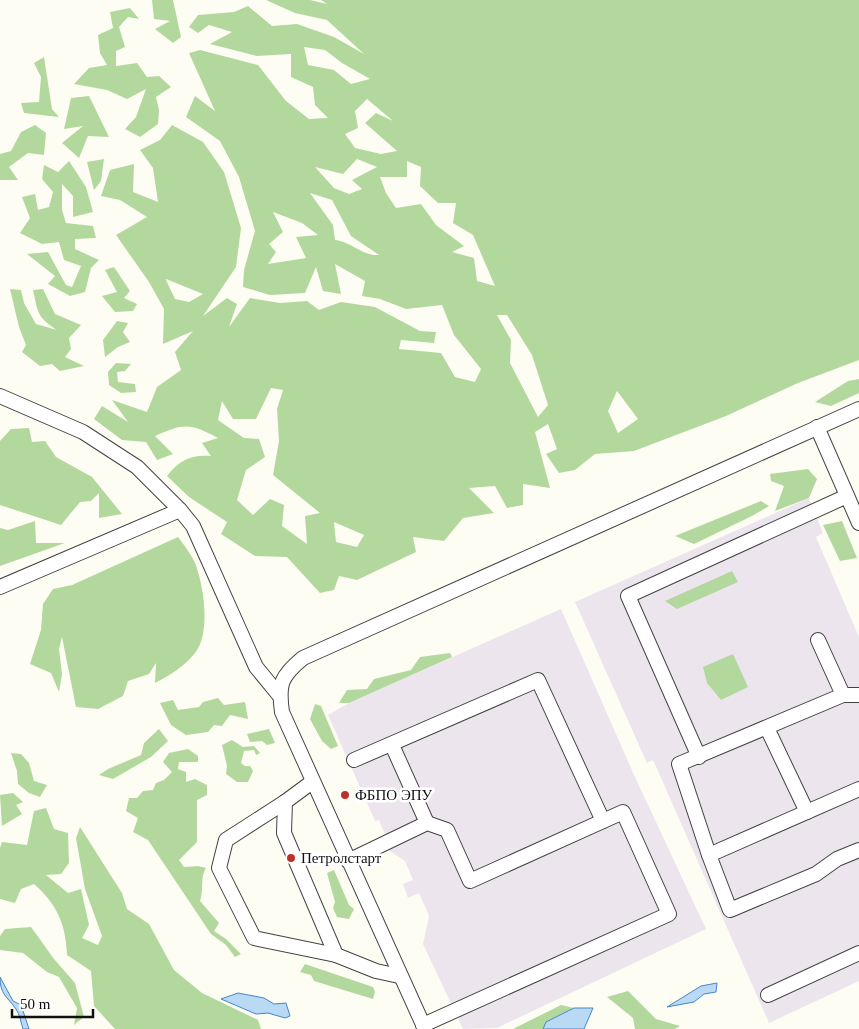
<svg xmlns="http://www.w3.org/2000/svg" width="859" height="1029" font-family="'Times New Roman',serif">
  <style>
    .industrial { fill: #ede5ed }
    .forest { fill: #b3d89d; fill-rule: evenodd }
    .water { fill: #b9d9f4; stroke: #4388c8 }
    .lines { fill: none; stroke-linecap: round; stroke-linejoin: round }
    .minor-casing { stroke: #434343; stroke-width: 16 }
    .minor { stroke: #fff; stroke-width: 14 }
    .poi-dot { fill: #bb312c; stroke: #fff; stroke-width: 2 }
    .labels { text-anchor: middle; stroke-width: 5; stroke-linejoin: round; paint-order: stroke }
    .poi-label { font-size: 15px; fill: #101010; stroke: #fff; text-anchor: start }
  </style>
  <rect width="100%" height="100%" fill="#fefdf3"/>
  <g class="industrial">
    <path d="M809,498L823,533L816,537L859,637V981L769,1023L658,771L653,760L647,763L575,602Z"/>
    <path d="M561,609L635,777L706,929L497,1028L463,1029L423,944L429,916L419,893L408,898L403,884L413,880L405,861L388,850L384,844L385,834L379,820L375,821L328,715L349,703Z"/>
  </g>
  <g class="forest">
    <path d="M152,0H173L181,37L173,43L155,29L170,21L154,19Z"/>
    <path d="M266,0H310L327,4L321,0H859V360L798,383L726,416L634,451L595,454L575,470L559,473L546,454L557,449L548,424L535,432L550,488L523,484V505L507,508L495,486L469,488L494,513L463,518L444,541L413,537L416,552L357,580L339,576L334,590L320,593L287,557L255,556L221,534L227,522L189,497L167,476C179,460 192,454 211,456L202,443L218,438C190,423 184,423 155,436L173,454L157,460L146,442L122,440L94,419L102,406L128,422L112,400L147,412L157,387L181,370L175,352L193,331L163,344L164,309L149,282L116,235L147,217L120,200L101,196L110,170L134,164L133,192L158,202L153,168L140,150L160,140L172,125L203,142L224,172L241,228L236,267L203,316L227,298L237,304L229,327L250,298L280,303L307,301L319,310L341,302L375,307L420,331L436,332L434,343L401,340L399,349L441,353L455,377L475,382L481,369L454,335L442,305L406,309L380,299L362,296L365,281L335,264L341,294L323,291L316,267L305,293L270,295L243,287L244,270L255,231L239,177L220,141L186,117L195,96L215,111L189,53L200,50L258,65L286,101L309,119L328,118L315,105L313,87L291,77V54L257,56L210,44L232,32L209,25L198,33L189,27L198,15L234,12L248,6L272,26L297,24L334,37L364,54L327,20L295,13ZM304,47L325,50L342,63L370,79L351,84L334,70L308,65ZM367,99L393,121L376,113L365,123L397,151L381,154L355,148L345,134L358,128L355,111ZM357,159L377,167L352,180L362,189L349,194L334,188L315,167L343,174ZM407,161L421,167L420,186L438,203H456L453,223L473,235L495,286L477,281L474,258L452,252L464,246L436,225L421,204L396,208L386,193L380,177H407ZM310,193L332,200L351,236L379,255C362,256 352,242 335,240L333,225ZM273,212L302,223L318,235L296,237L306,258L268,264L276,252L269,244L283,232ZM166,280V279L203,294L189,302L175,299ZM497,315H507L532,355L548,405L538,417L510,363L511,340ZM271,388L283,390L277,409L279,441L273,475L320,513L305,516L307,544L282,526L284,505L270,499L253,515L237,500L246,470L265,457L259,439L244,438L218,420L222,401L233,419H256ZM617,391L638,419L618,433L608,411ZM334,522L364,535L357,547L336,542Z"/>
    <path d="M130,8L139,19L128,17L119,27L125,47L116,51V66L137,63L147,77L159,76L171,87L156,97L159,110L158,124L140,137L125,129L136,117L146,89L127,99L107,90L74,84L89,68L107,65L100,53L98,35L113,28L110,12Z"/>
    <path d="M44,57L52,109L59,117L24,113L21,103L39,102L41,77L34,63Z"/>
    <path d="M89,96L109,137L88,136L79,158L62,143L83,126L64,129L71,98Z"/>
    <path d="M35,125L46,133L44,155L28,153L9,167L18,180H0V154L11,151L21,132Z"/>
    <path d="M104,159L101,181L94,190L87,162Z"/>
    <path d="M69,161L86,187L93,212L73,217V196L62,184V210L66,223L93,226L96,238L75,239V249L99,260L91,268L85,292L70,296L48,284L55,276L27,254L48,252L66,285L72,287L81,266L64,260L59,242L42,244L20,233L30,218L22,197L35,194L38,210L49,207L53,192L42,179L44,165L58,172Z"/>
    <path d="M114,267L130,291L124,298L137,304L133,311L115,312L102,296L117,292L105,270Z"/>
    <path d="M10,289L21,290L24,303L36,324L57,330C37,317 38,313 33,290L43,289L55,314L81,325L69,338L71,349L65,357L84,366L60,371L52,364L40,366L22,352L26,345L19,327Z"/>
    <path d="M117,321L128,323L123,332L130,342L118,347L105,357L103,340Z"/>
    <path d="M116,363L131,364L125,371L117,372L118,382L135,384L136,392L121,393L109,385L108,372Z"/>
    <path d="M859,379V393L831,406L815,402L848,381Z"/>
    <path d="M29,428L32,442L45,441L56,457L92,477L122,514L99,518V493L91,501L80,502L61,525L0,505V441L11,429Z"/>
    <path d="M808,469L817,479L809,498L775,511L784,486L771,481L770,474Z"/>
    <path d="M761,501L769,506L752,516L694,544L675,536Z"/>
    <path d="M35,521L36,543H65L0,566V528L8,530Z"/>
    <path d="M842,521L857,558L840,561L823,525Z"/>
    <path d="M178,537C184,545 191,554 195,563C204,586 211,634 195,653C184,667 170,675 155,683L156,663L149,674L128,681L123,696L98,709L76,707L62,637L59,649L62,674L59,692L51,673L30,664L41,630L43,604L53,589L72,585Z"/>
    <path d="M732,571L738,582L677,609L665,601Z"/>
    <path d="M450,653L452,657L349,703H339L347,690L367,689L374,679L411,670L420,657Z"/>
    <path d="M733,654L748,687L721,700L707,683L703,667Z"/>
    <path d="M218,698L224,705L245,702L248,719L230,715L222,726L214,725L208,732L186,735L171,725L160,703L173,700L178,710L199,707L203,702Z"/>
    <path d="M315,704L321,706L338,746L331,749L322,741L310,719Z"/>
    <path d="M159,729L168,741L151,757L113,779L99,775L108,769L141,755L144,743Z"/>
    <path d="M269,729L275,743L267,745L262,741L250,742L247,734Z"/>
    <path d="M232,740L243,747L254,746L260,753L256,755L254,750L244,751L241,763L245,766H250L253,771L248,782H237L226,774L227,766L222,745Z"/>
    <path d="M188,749L198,756V762H179L178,769L186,772V782L195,779L207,785V795L197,800V842L179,860L184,867L198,866L206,868C200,876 204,890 200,901L219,923L214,931L226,939L241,954L235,957L226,945L211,934L148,840L133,832L138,818L126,811L129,798H137L143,791L153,790L156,783L164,780L172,772L163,762L169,753Z"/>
    <path d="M11,753L21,754L29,763L34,781L47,785L40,797L29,793L18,784L17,771Z"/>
    <path d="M13,793L23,802L16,805L22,814L2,826L0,795Z"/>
    <path d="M46,808L54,829L68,833L69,863L61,874L46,875L68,893L81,889L89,925L82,938L98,945L102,936L85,889L76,838L80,827L122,893L127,909L149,924L174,970L202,993L258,1020L261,1029H115L94,1006L91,971L67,955C66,925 57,904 34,884L21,889L15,903L0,899V848L2,842L27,845L34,811Z"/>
    <path d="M334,870L349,905L354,909L349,919L337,917L333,908L335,902L327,873Z"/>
    <path d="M31,927L54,959L75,983L84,1017L74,1025L77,1008L59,977L47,972L23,953L0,950V936L5,929Z"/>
    <path d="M305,964L373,987L375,992L373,999L314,981L311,975L300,972Z"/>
    <path d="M628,991L656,1019L680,1026L675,1029H635L633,1018L607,997Z"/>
    <path d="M561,1005L574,1008L546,1022L543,1029H513Z"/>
  </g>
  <g class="water">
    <path d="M0,977L13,1001L21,1005L29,1029H23C21,1023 20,1015 16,1009C7,996 0,995 0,977Z"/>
    <path d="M717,983L716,992L704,994L694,1002L667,1007L701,986Z"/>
    <path d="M238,993L264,998L274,1004L286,1003L290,1016L285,1018L268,1013L256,1014L221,999Z"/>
    <path d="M574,1008H593L584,1029H543L546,1022Z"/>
  </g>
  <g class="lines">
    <defs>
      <g id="minor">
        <path d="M0,396L83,432L137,467L180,510"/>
        <path d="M817,427L859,523"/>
        <path d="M0,587L180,510L193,526L256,667L279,695"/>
        <path d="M818,640L843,695L679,764L709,855L730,910L816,874L837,859L859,850"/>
        <path d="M843,695H859"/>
        <path d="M767,728L807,812"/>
        <path d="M392,745L427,823"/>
        <path d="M699,757L628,596L847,496"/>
        <path d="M354,760L538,680L603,821"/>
        <path d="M312,782L285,802L284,833L336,955L376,971L399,976"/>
        <path d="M285,802L226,840L219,868L254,938L336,955"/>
        <path d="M709,855L859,789"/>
        <path d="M348,861L427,823L447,830L470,881L623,812L669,914L423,1025"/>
        <path d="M768,995L859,953"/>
        <path d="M425,1029L282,712C278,684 281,676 303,658L859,409"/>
      </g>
    </defs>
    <use href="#minor" class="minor-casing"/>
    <use href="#minor" class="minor"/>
  </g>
  <g class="poi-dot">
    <circle cx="345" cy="795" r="5"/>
    <circle cx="291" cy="858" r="5"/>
  </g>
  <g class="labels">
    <g class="poi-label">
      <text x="355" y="800">ФБПО ЭПУ</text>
      <text x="301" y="863">Петролстарт</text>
    </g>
  </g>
  <path d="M12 1009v8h81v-8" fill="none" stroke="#101010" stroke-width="2.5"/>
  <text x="20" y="1009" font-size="15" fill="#101010" stroke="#ffffff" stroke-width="4" paint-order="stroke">50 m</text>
</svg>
